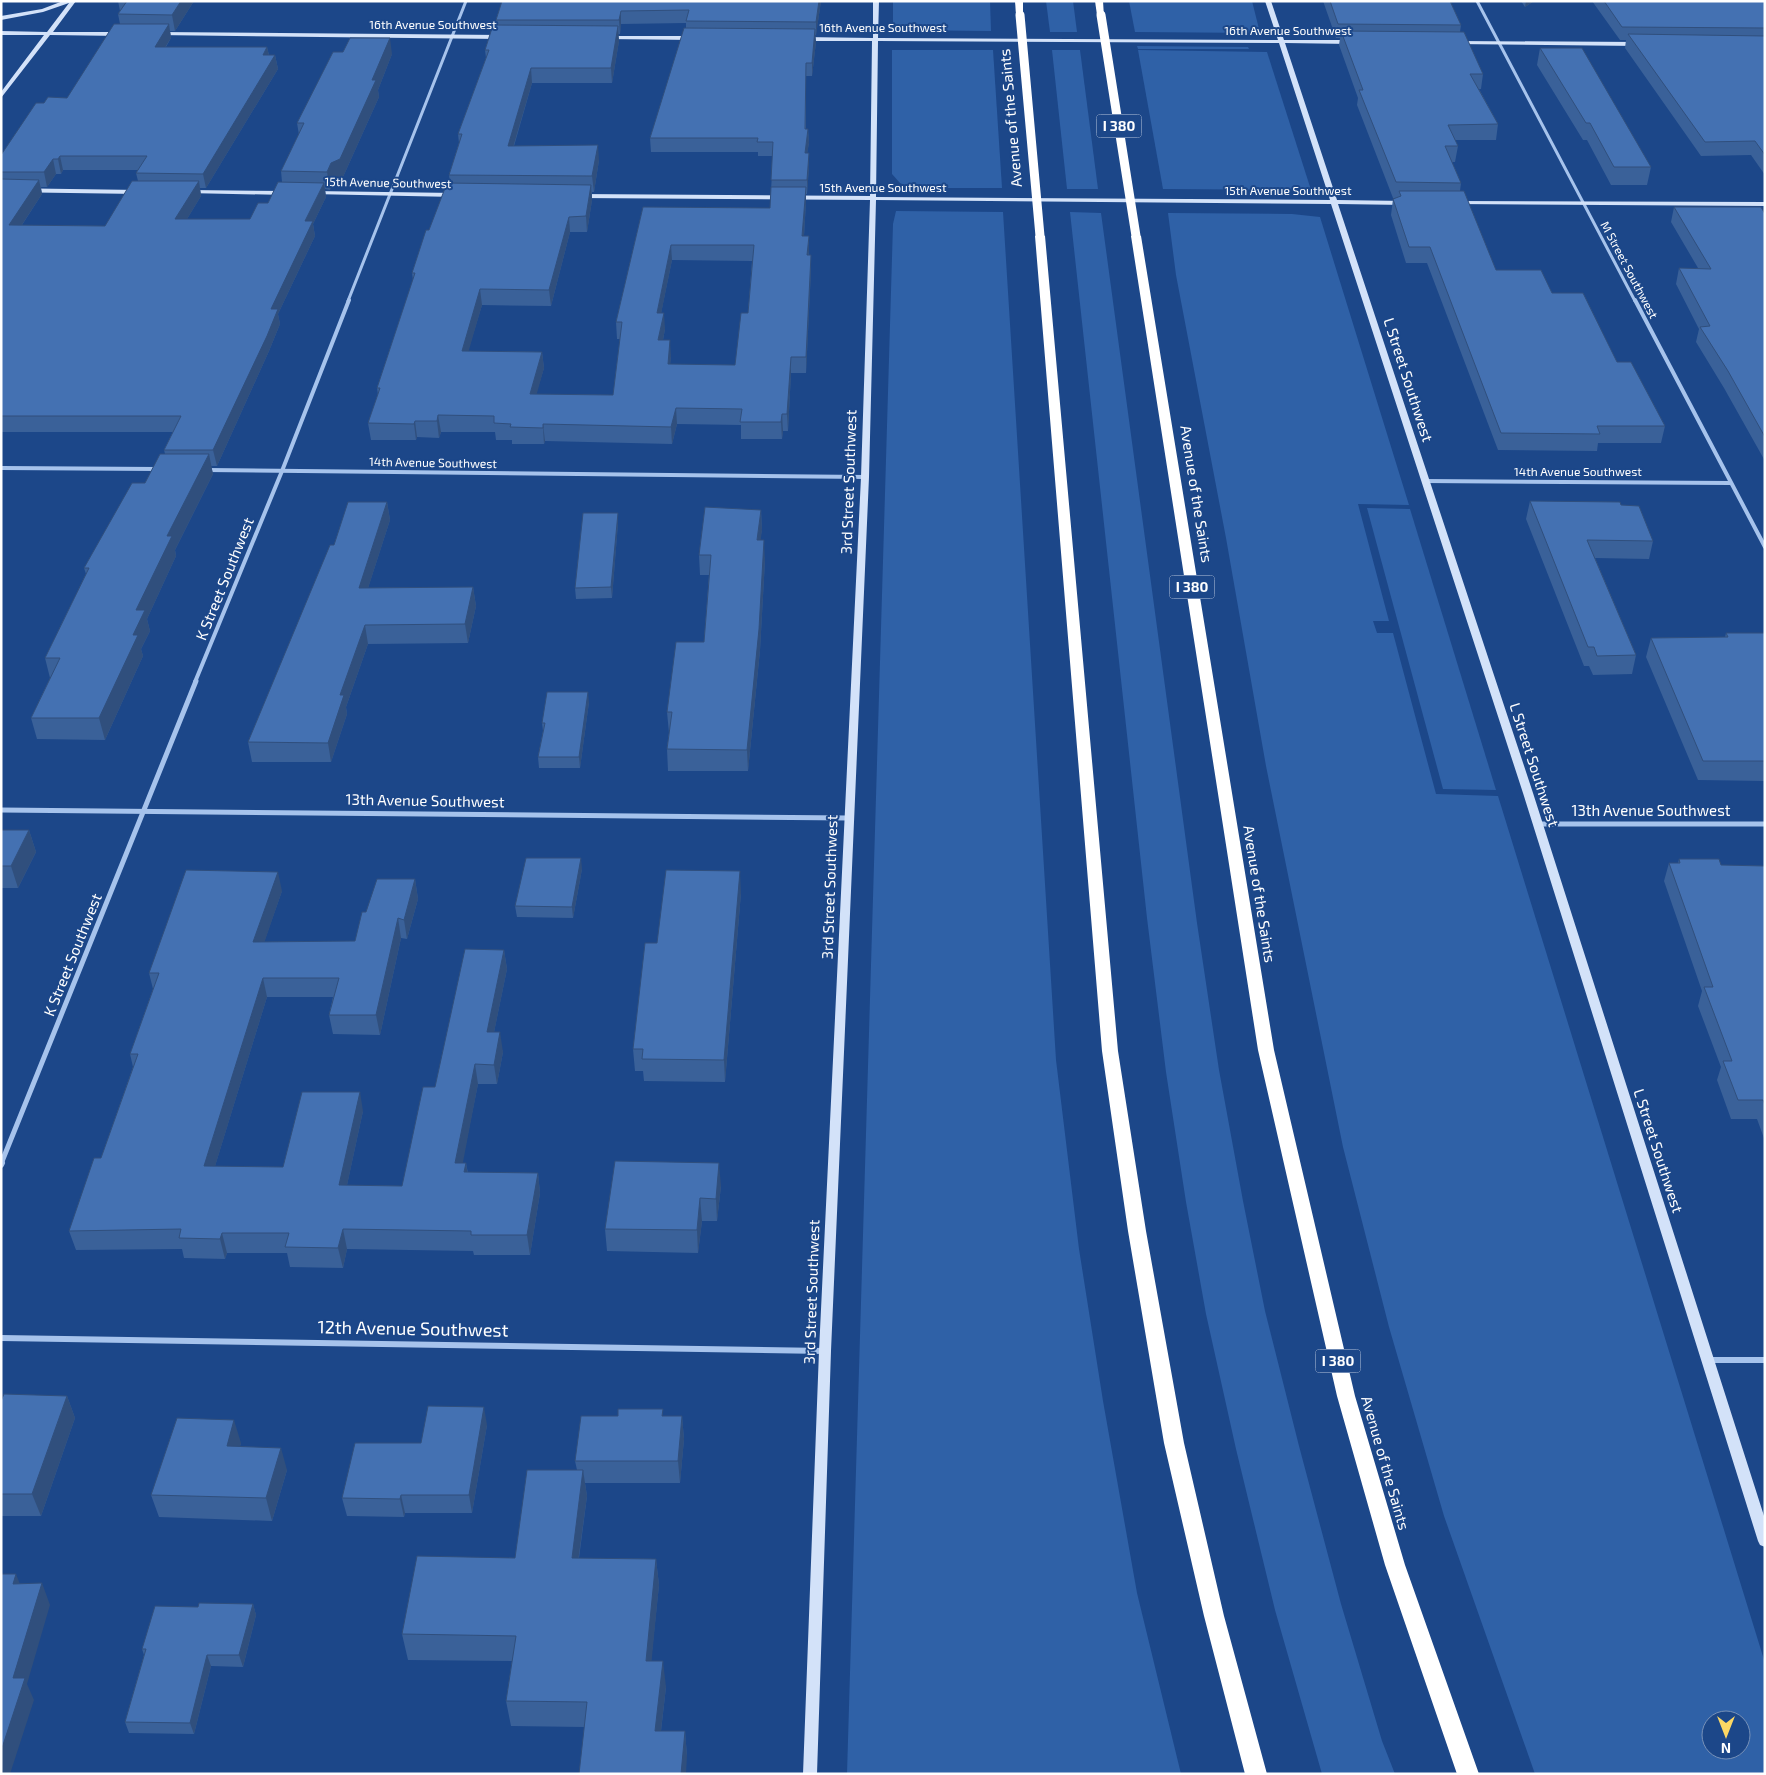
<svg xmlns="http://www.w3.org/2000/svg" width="1766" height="1775" font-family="'Exo 2',sans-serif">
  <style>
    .green { fill: #2f61a7; fill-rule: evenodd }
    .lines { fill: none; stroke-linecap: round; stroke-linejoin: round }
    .street-far3 { stroke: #a6c3ec; stroke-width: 3 }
    .street-far2 { stroke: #a6c3ec; stroke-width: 4 }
    .street-far1 { stroke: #a6c3ec; stroke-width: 5 }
    .street { stroke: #a6c3ec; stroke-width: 6 }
    .secondary { fill: #d3e2f9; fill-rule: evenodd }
    .highway { fill: #fff; fill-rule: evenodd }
    .highway-bridge { stroke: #fff; stroke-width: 9 }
    .wall { fill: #3a6199; fill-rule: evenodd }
    .shaded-wall { fill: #304f7d }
    .building { fill: #4471b2; stroke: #304f7d; fill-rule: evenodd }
    .labels { text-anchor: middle; stroke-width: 4; stroke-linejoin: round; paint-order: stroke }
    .far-street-label { font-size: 12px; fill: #fff; stroke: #1c4789 }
    .shield { fill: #1c4789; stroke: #bbc8dc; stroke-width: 1 }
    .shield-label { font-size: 14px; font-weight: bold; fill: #fff }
    .street-label { font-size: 15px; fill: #fff; stroke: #1c4789 }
    .near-street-label { font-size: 18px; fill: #fff; stroke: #1c4789 }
  </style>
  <rect width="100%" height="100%" fill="#1c4789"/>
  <g class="green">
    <path d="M893,1H990L991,31L896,30L893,26Z"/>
    <path d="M1046,1H1073L1077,32H1050Z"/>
    <path d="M1129,1H1252L1260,33L1135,32Z"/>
    <path d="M1137,46L1248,47L1249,49H1138Z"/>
    <path d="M892,50H993L1002,188H911L900,183L892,174Z"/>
    <path d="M1052,50H1080L1098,189H1067Z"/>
    <path d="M1138,50L1267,52L1311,190L1163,189Z"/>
    <path d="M896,211L1003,212L1056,1060L1079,1249L1103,1401L1137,1593L1181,1774H847L893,224Z"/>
    <path d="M1070,212L1101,213L1197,923L1219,1070L1243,1201L1265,1311L1299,1446L1341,1604L1382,1741L1395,1774H1322L1275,1610L1236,1449L1206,1314L1186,1202L1166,1072L1147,918Z"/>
    <path d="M1168,213L1292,214L1320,217L1409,505L1358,504L1389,621H1373L1377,633H1393L1436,794L1498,796L1765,1663V1774H1535L1444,1516L1389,1327L1343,1147L1266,766L1226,538L1176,275ZM1711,1720H1741V1750H1711Z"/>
    <path d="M1367,508L1410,509L1496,790L1443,789Z"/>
  </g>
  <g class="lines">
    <g class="street-far3">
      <path d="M1477,1L1635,301"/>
      <path d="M348,301L466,1"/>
    </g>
    <g class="street-far2">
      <path d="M1635,300L1765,547"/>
      <path d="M1,468L158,469"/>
      <path d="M207,470L865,477"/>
      <path d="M1425,481L1730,483"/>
      <path d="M195,682L282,471L349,300"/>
    </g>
    <g class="street-far1">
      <path d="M1,810L848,818"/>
      <path d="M1538,824H1765"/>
      <path d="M1,1164L196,681"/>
    </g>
    <g class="street">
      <path d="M1,1165L2,1163"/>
      <path d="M1,1338L825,1351"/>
      <path d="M1709,1360H1765"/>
    </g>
    <g class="secondary">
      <path d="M63,1H76L53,32H121L124,34L121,36L50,35L1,98V92L44,35H1V31L47,32L69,3L43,12L1,20V16L42,9Z"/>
      <path d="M873,1H879L878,38L1278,40L1265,1H1271L1284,40H1351L1354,42L1351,44L1285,43L1337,200L1406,201L1409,203L1406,205L1338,204L1533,793L1765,1519V1547L1760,1545L1758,1541L1523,793L1331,204L876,200L869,477L831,1351L817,1774H803L819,1351L861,477L870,200L578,198L575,196L578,194L870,196L872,41H803L800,39L803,37L873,38ZM878,41L1279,43L1330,200L876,197Z"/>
      <path d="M158,32L501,35L504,37L501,39L156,35L155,34Z"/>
      <path d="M604,36H694L697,38L694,40L606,39L603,37Z"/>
      <path d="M1456,41L1639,42L1642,44L1639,46L1454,44L1453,43Z"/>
      <path d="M1,188L139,190L142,192L139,194L1,192Z"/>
      <path d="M188,190L286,191L289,193L286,195L186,193V191Z"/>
      <path d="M313,191L456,193L459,195L456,197L311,194V192Z"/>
      <path d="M1456,201L1765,202V206L1454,204V202Z"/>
    </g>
    <g class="highway">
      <path d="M1015,1H1023V17L1016,15Z"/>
      <path d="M1095,1H1103L1104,17L1097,15Z"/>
      <path d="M1040,233L1045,236L1118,1051L1146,1231L1184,1443L1224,1616L1267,1774H1245L1204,1616L1164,1443L1128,1231L1102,1051L1035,236Z"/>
      <path d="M1136,233L1141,236L1274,1050L1355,1396L1405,1565L1479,1774H1457L1385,1565L1337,1396L1258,1050L1131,236Z"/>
    </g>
    <g class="highway-bridge">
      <path d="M1020,15L1040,236"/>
      <path d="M1101,15L1136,236"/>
    </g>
  </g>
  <g class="wall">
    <path d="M118,1H194L175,31H170L171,38L166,47H267L269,55H275L278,69L206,188H200L201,196L187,219H250L268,203L282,182L281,171L299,135L297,123L392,54L378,90L379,97L343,177L334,181L330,190L325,189L326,197L313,224L315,236L278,314L280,324L269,351L217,466H211L213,474L175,550L176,556L147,619L150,631L141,649L143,656L105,740L37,739L31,718L50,678L45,658L86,574L84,568L145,483L165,454L164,450L173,432H1V155L44,103L67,98L120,24L118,14L120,11ZM63,170H138L136,173L138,181L105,226L22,225L42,194L41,187H47L56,174H61Z"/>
    <path d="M502,1H821L816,35H815L816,42L812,76H806V129H808L809,143L807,153L809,167L807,194H806V202L804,236H809V255H811V270L806,373H791L788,431H783L782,439H741V425L677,424L672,444L545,441L544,444H512V440H496L495,432H441L439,438L417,437L416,440H371L368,423L378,395L377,388L413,280L412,273L429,230L450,183L449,175L459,143L458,134L486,58L485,50L496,25V20ZM686,23V28L650,138L651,152H758V156H773L770,208L643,207L616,322L617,339H620L613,395L536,394L544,368L542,352L468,351L482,305L551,306L570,232H587L592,200V192H594L599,160L514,146L532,83H612L619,41L618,34H620L621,24ZM672,260L752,261L748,313L735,365L670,364L671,356L663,340L665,329L661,313Z"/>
    <path d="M1323,1H1450L1461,25L1460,32L1483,74L1481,89H1479L1498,124L1496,140H1455L1458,146L1455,162H1452L1461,183L1460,191L1496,270L1552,293L1617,362L1665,426L1661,443H1598L1597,451L1498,450L1427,263H1406L1391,215L1393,199L1395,198H1393L1357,105L1358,98L1339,45L1340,38H1336Z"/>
    <path d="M1521,1H1534L1525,7Z"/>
    <path d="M1592,1H1765V175L1751,155L1701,156L1625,48L1626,40H1620Z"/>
    <path d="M1540,48L1651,167L1647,185H1611L1587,140H1583L1537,65Z"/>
    <path d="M1674,207L1765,214V461L1724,388L1696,342L1699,329L1676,284L1679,268H1698L1671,222Z"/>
    <path d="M1530,501L1621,505L1653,541L1649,559L1595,558L1636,655L1632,674L1593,675L1589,666H1584L1526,519Z"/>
    <path d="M387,502L390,520L368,588L473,587L476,606L468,643L368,644L346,707L347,714L331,762H252L248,742L334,545Z"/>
    <path d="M761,510L762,530L760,540L765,560L760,650L748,771H668L667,749L669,733L667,712L704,642L709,575H700L699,555Z"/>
    <path d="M618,523L612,598L576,599L575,588Z"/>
    <path d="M1726,633H1765V781L1698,780L1646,657L1651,638L1725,637Z"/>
    <path d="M589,702L580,768H539L538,757L543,731L542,723Z"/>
    <path d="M1,830H29L36,852L18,888H1Z"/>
    <path d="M1679,859L1721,865L1765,866V1141L1757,1119H1731L1717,1080L1721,1067L1698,1006L1702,991L1664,881L1669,863H1678Z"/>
    <path d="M582,869L573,918L517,917L515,906Z"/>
    <path d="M415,879L418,899L407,939L401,938L380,1035L333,1034L329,1015L333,997H267L215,1166L283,1167L363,1111L347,1185L402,1186L435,1087L504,950L507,969L494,1032L503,1052L497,1084H478L462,1163H466L468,1173H538L540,1193L530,1255H474L473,1251L347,1249L343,1268L290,1267L287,1253H227L225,1259L184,1258L182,1249L76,1250L69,1231L101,1158L133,1067L130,1054L153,989L149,973L282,891L264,942L355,941L366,912Z"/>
    <path d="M741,893L725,1082L644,1081L643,1071H635L633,1049L657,943Z"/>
    <path d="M721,1186L717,1221H702L698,1253L607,1251L605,1229Z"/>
    <path d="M67,1396L75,1418L41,1516H1V1401Z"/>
    <path d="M664,1416H682L684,1439L680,1483H585L587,1496L579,1558L656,1559L659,1585L651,1661L666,1687L661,1731H685L687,1756L584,1727L511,1726L506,1701L512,1661L408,1660L402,1634L515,1558L577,1470L575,1461Z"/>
    <path d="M487,1425L472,1513H405L404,1517L347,1516L342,1498L421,1443Z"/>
    <path d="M241,1443L240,1446L287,1470L272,1521L159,1517L151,1495Z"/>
    <path d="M253,1604L256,1615L243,1667L211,1666L194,1734L129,1733L125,1722L144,1655L142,1649L198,1607Z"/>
  </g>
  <g class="shaded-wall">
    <path d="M181,1H194L175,31L172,15Z"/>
    <path d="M819,1H821L816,35V22Z"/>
    <path d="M1526,1H1534L1525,7Z"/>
    <path d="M621,11V24L620,34L619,20Z"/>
    <path d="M169,24L171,38L157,60L155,47Z"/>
    <path d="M618,26L619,41L612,83L611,68Z"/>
    <path d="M815,29L816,42L812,76V63Z"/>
    <path d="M390,38L392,54L378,90L379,97L343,177L334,181L330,190L327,172L372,80Z"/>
    <path d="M267,47L270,60L263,55Z"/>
    <path d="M275,55L278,69L206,188L203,174Z"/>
    <path d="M531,68L532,83L509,161L508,146Z"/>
    <path d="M808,129L809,143L805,167V153Z"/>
    <path d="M598,145L599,160L594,192L592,176Z"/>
    <path d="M809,153V167L807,194V180Z"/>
    <path d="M60,156L63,170L61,174L58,159Z"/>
    <path d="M53,159L56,174L47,187L44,172Z"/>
    <path d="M39,180L42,194L12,240L9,225Z"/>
    <path d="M199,181L201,196L178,234L175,219Z"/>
    <path d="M324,183L326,197L313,224L315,236L278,314L280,324L269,351L217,466L213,450L271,309L305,221Z"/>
    <path d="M591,185L592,200L587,232L586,216Z"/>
    <path d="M806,187V202L803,251L802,236Z"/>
    <path d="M569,217L570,232L551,306L549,290Z"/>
    <path d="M809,236V251L807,270V255Z"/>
    <path d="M671,245L672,260L658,329L657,313Z"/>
    <path d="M811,255V270L806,373V357Z"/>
    <path d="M480,289L482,305L464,367L462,351Z"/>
    <path d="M664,313L665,329L660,356L658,340Z"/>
    <path d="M670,340L671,356L669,380L668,364Z"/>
    <path d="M542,352L544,368L532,411L530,394Z"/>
    <path d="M791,357V373L788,431L787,414Z"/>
    <path d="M676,408L677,424L672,444L671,427Z"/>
    <path d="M782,414L783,431L782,439L781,422Z"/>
    <path d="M438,415L441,432L439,438L437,421Z"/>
    <path d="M415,421L417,437L416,440L414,424Z"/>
    <path d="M543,424L545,441L544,444L543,428Z"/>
    <path d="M209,454L213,474L175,550L176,556L147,619L150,631L141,649L143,656L105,740L99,718L133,635L136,610L167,536Z"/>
    <path d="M387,502L390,520L362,607L359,588Z"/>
    <path d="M761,510L762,530L758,560L757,540Z"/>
    <path d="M618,513V523L612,598L611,587Z"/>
    <path d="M764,540L765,560L760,650L748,771L747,750Z"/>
    <path d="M473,587L476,606L468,643L465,624Z"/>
    <path d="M365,625L368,644L346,707L347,714L331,762L328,743L340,695Z"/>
    <path d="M588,692L589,702L580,768L579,757Z"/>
    <path d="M29,830L36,852L18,888L11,866Z"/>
    <path d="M581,858L582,869L573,918L572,907Z"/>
    <path d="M740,871L741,893L725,1082L724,1060Z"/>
    <path d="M278,872L282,891L258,961L253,942Z"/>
    <path d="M415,879L418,899L407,939L404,920Z"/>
    <path d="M398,918L401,938L380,1035L376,1015Z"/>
    <path d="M504,950L507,969L490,1052L487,1032Z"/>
    <path d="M263,978L267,997L209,1186L204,1166Z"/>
    <path d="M500,1032L503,1052L497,1084L494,1065Z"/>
    <path d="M475,1064L478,1084L459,1183L455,1163Z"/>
    <path d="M360,1092L363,1111L343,1204L339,1185Z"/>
    <path d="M466,1163L469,1183L464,1172Z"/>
    <path d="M719,1163L721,1186L717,1221L716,1199Z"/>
    <path d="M538,1173L540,1193L530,1255L527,1235Z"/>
    <path d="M700,1198L702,1221L698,1253L697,1230Z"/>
    <path d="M343,1229L347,1249L343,1268L338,1248Z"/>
    <path d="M222,1233L227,1253L225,1259L220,1239Z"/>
    <path d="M67,1396L75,1418L41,1516L32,1494Z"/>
    <path d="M484,1407L487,1425L472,1513L469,1495Z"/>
    <path d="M682,1416L684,1439L680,1483L678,1461Z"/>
    <path d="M234,1420L241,1443L233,1469L227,1446Z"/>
    <path d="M281,1448L287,1470L272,1521L266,1498Z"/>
    <path d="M583,1470L587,1496L575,1584L572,1558Z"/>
    <path d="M401,1495L405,1513L404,1517L400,1499Z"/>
    <path d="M656,1559L659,1585L649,1687L646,1661Z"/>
    <path d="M16,1574L25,1597L13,1584Z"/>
    <path d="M42,1583L50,1605L27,1684L34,1700L10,1774H1V1751L13,1678Z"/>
    <path d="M253,1604L256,1615L243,1667L239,1655Z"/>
    <path d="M207,1655L211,1666L194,1734L190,1723Z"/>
    <path d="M663,1661L666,1687L658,1756L655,1731Z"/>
    <path d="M685,1731L687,1756L686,1774H681Z"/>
  </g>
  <g class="building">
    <path d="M127,1H181L172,15L118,14Z"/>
    <path d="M502,1H819L816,22L686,21L689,10L621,11L619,20H496Z"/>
    <path d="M1330,1H1450L1461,25L1338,24Z"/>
    <path d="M1604,1H1765V28L1622,27Z"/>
    <path d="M114,24H169L155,47H267L263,55H275L203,174L136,173L147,156H60L58,159H53L44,172H1V155L36,103H44L48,97L67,98Z"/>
    <path d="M493,25L618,26L611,68H531L508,146L598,145L592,176L449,175L462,134H458L489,50H485Z"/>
    <path d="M684,28L815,29L812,63H806L805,129H808L805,153H809L807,180H771L773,142H757L758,138H650Z"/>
    <path d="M1341,31L1464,32L1483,74H1470L1498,124L1448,125L1458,146H1445L1461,183L1396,182L1359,90H1363Z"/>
    <path d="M1628,34L1765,36V155L1755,141L1705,142Z"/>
    <path d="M350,38H390L372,80H376L340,159L331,163L327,172L281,171L304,123H297L333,52H343Z"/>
    <path d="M1540,48H1582L1651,167H1614L1590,123H1586Z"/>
    <path d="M1,179L39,180L9,225L105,226L132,181H199L175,219H250L258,203H268L278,182L324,183L305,221H313L271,309H278L267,336L213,450H164L181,416H1Z"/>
    <path d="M447,183L591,185L586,216L569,217L549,290L480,289L462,351L542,352L530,394L613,395L622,322H616L643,207L770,208L771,187H806L802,236H809L807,255H811L806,357H791L787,414H782L781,422H740L742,409L676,408L671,427L543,424V428L510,427L511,424L494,423V416L438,415L437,421H415L414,424L368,423L380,388H377L415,273H412L426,230H429ZM671,245H754L748,313H741L735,365L668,364L670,340H658L664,313H657Z"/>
    <path d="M1399,191H1464L1496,270H1541L1552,293H1583L1617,362H1631L1665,426H1597L1600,434L1501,433L1430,247H1409L1393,199L1401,196Z"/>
    <path d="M1674,207H1761L1765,214V437L1728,371L1700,327L1710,326L1679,268L1711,269Z"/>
    <path d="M160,454H209L167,536H172L136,610H145L133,635H138L99,718H31L60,658H45L89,568H84L132,483H145Z"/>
    <path d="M1530,501L1620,502L1621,505L1639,506L1653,541L1587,540L1636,655L1597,656L1594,647H1588Z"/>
    <path d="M348,502H387L359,588L473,587L465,624L365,625L340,695H344L328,743L248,742L330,545H334Z"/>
    <path d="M705,507L761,510L757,540H764L759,629L747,750L667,749L672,712H667L676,642H704L711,555H699Z"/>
    <path d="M583,513H618L611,587L575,588Z"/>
    <path d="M1726,633H1765V761H1703L1651,638L1728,637Z"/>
    <path d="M547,692H588L579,757H538L545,723H542Z"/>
    <path d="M1,830H29L11,866H1Z"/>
    <path d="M526,858H581L572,907L515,906Z"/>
    <path d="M1679,859H1719L1721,865L1765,866V1105L1763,1100H1738L1723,1061H1732L1704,987H1713L1669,863H1680Z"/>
    <path d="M186,870L278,872L253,942L355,941L362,912H366L377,879H415L404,920L398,918L376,1015H329L339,978H263L204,1166L283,1167L302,1092H360L339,1185L402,1186L423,1087H435L465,949L504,950L487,1032H500L494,1065L475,1064L455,1163H466L464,1172L538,1173L527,1235H471V1231L343,1229L338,1248L285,1247L289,1233H222L220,1239L179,1238L181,1229L69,1231L94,1158H101L138,1054H130L159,973H149Z"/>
    <path d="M666,870L740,871L724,1060L642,1059L643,1049H633L645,943H657Z"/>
    <path d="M615,1161L719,1163L716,1199L700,1198L697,1230L605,1229Z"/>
    <path d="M4,1394L67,1396L32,1494H1V1401Z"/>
    <path d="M428,1406L484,1407L469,1495H401L400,1499L342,1498L355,1443H421Z"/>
    <path d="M618,1409H663L662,1416H682L678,1461H575L581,1416H618Z"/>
    <path d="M177,1418L234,1420L227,1446L281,1448L266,1498L151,1495Z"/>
    <path d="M527,1470H583L572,1558L656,1559L646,1661H663L655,1731H685L681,1774H579L587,1702L506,1701L516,1636L402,1634L417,1556L515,1558Z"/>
    <path d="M1,1574H16L13,1584L42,1583L13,1678H25L1,1751Z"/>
    <path d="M199,1603L253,1604L239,1655H207L190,1723L125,1722L146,1649H142L155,1606L198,1607Z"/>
  </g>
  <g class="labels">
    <g class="far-street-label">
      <text x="433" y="29">16th Avenue Southwest</text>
      <text x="883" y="32">16th Avenue Southwest</text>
      <text x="1288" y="35">16th Avenue Southwest</text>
      <text transform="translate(388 183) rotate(1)" y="4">15th Avenue Southwest</text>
      <text x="883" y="192">15th Avenue Southwest</text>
      <text x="1288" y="195">15th Avenue Southwest</text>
      <text transform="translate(1629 270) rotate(62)" y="4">M Street Southwest</text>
      <text transform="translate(433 463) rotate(1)" y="4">14th Avenue Southwest</text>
      <text x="1578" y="476">14th Avenue Southwest</text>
    </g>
    <g class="shield">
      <rect x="1096.5" y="114.5" width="45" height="23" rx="4"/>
      <rect x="1169.5" y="575.5" width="45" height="23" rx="4"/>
      <rect x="1315.5" y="1349.5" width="45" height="23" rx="4"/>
    </g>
    <g class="shield-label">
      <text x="1119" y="131">I 380</text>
      <text x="1192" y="592">I 380</text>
      <text x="1338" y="1366">I 380</text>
    </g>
    <g class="street-label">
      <text transform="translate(1011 118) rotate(-95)" y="5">Avenue of the Saints</text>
      <text transform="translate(1408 380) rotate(72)" y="5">L Street Southwest</text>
      <text transform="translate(849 482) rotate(-88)" y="5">3rd Street Southwest</text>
      <text transform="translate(1196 494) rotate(81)" y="5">Avenue of the Saints</text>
      <text transform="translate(225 579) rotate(-68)" y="5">K Street Southwest</text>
      <text transform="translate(1534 765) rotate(72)" y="5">L Street Southwest</text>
      <text transform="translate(425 801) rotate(1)" y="5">13th Avenue Southwest</text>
      <text x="1651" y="816">13th Avenue Southwest</text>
      <text transform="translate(830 887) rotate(-88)" y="5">3rd Street Southwest</text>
      <text transform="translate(1259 894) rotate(81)" y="5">Avenue of the Saints</text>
      <text transform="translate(73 955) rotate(-68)" y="5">K Street Southwest</text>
      <text transform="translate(1658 1151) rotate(72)" y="5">L Street Southwest</text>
      <text transform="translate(812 1292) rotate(-88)" y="5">3rd Street Southwest</text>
      <text transform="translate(1385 1463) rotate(74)" y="5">Avenue of the Saints</text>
    </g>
    <g class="near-street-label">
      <text transform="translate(413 1329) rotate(1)" y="6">12th Avenue Southwest</text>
    </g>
  </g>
  <rect width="1766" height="1775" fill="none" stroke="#ffffff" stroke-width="5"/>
  <g transform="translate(1726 1735) rotate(180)"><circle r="24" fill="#1c4789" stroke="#7791b8"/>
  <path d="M0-4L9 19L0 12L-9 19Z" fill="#fcd764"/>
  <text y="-8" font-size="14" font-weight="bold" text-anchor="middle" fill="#ffffff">N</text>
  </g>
</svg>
